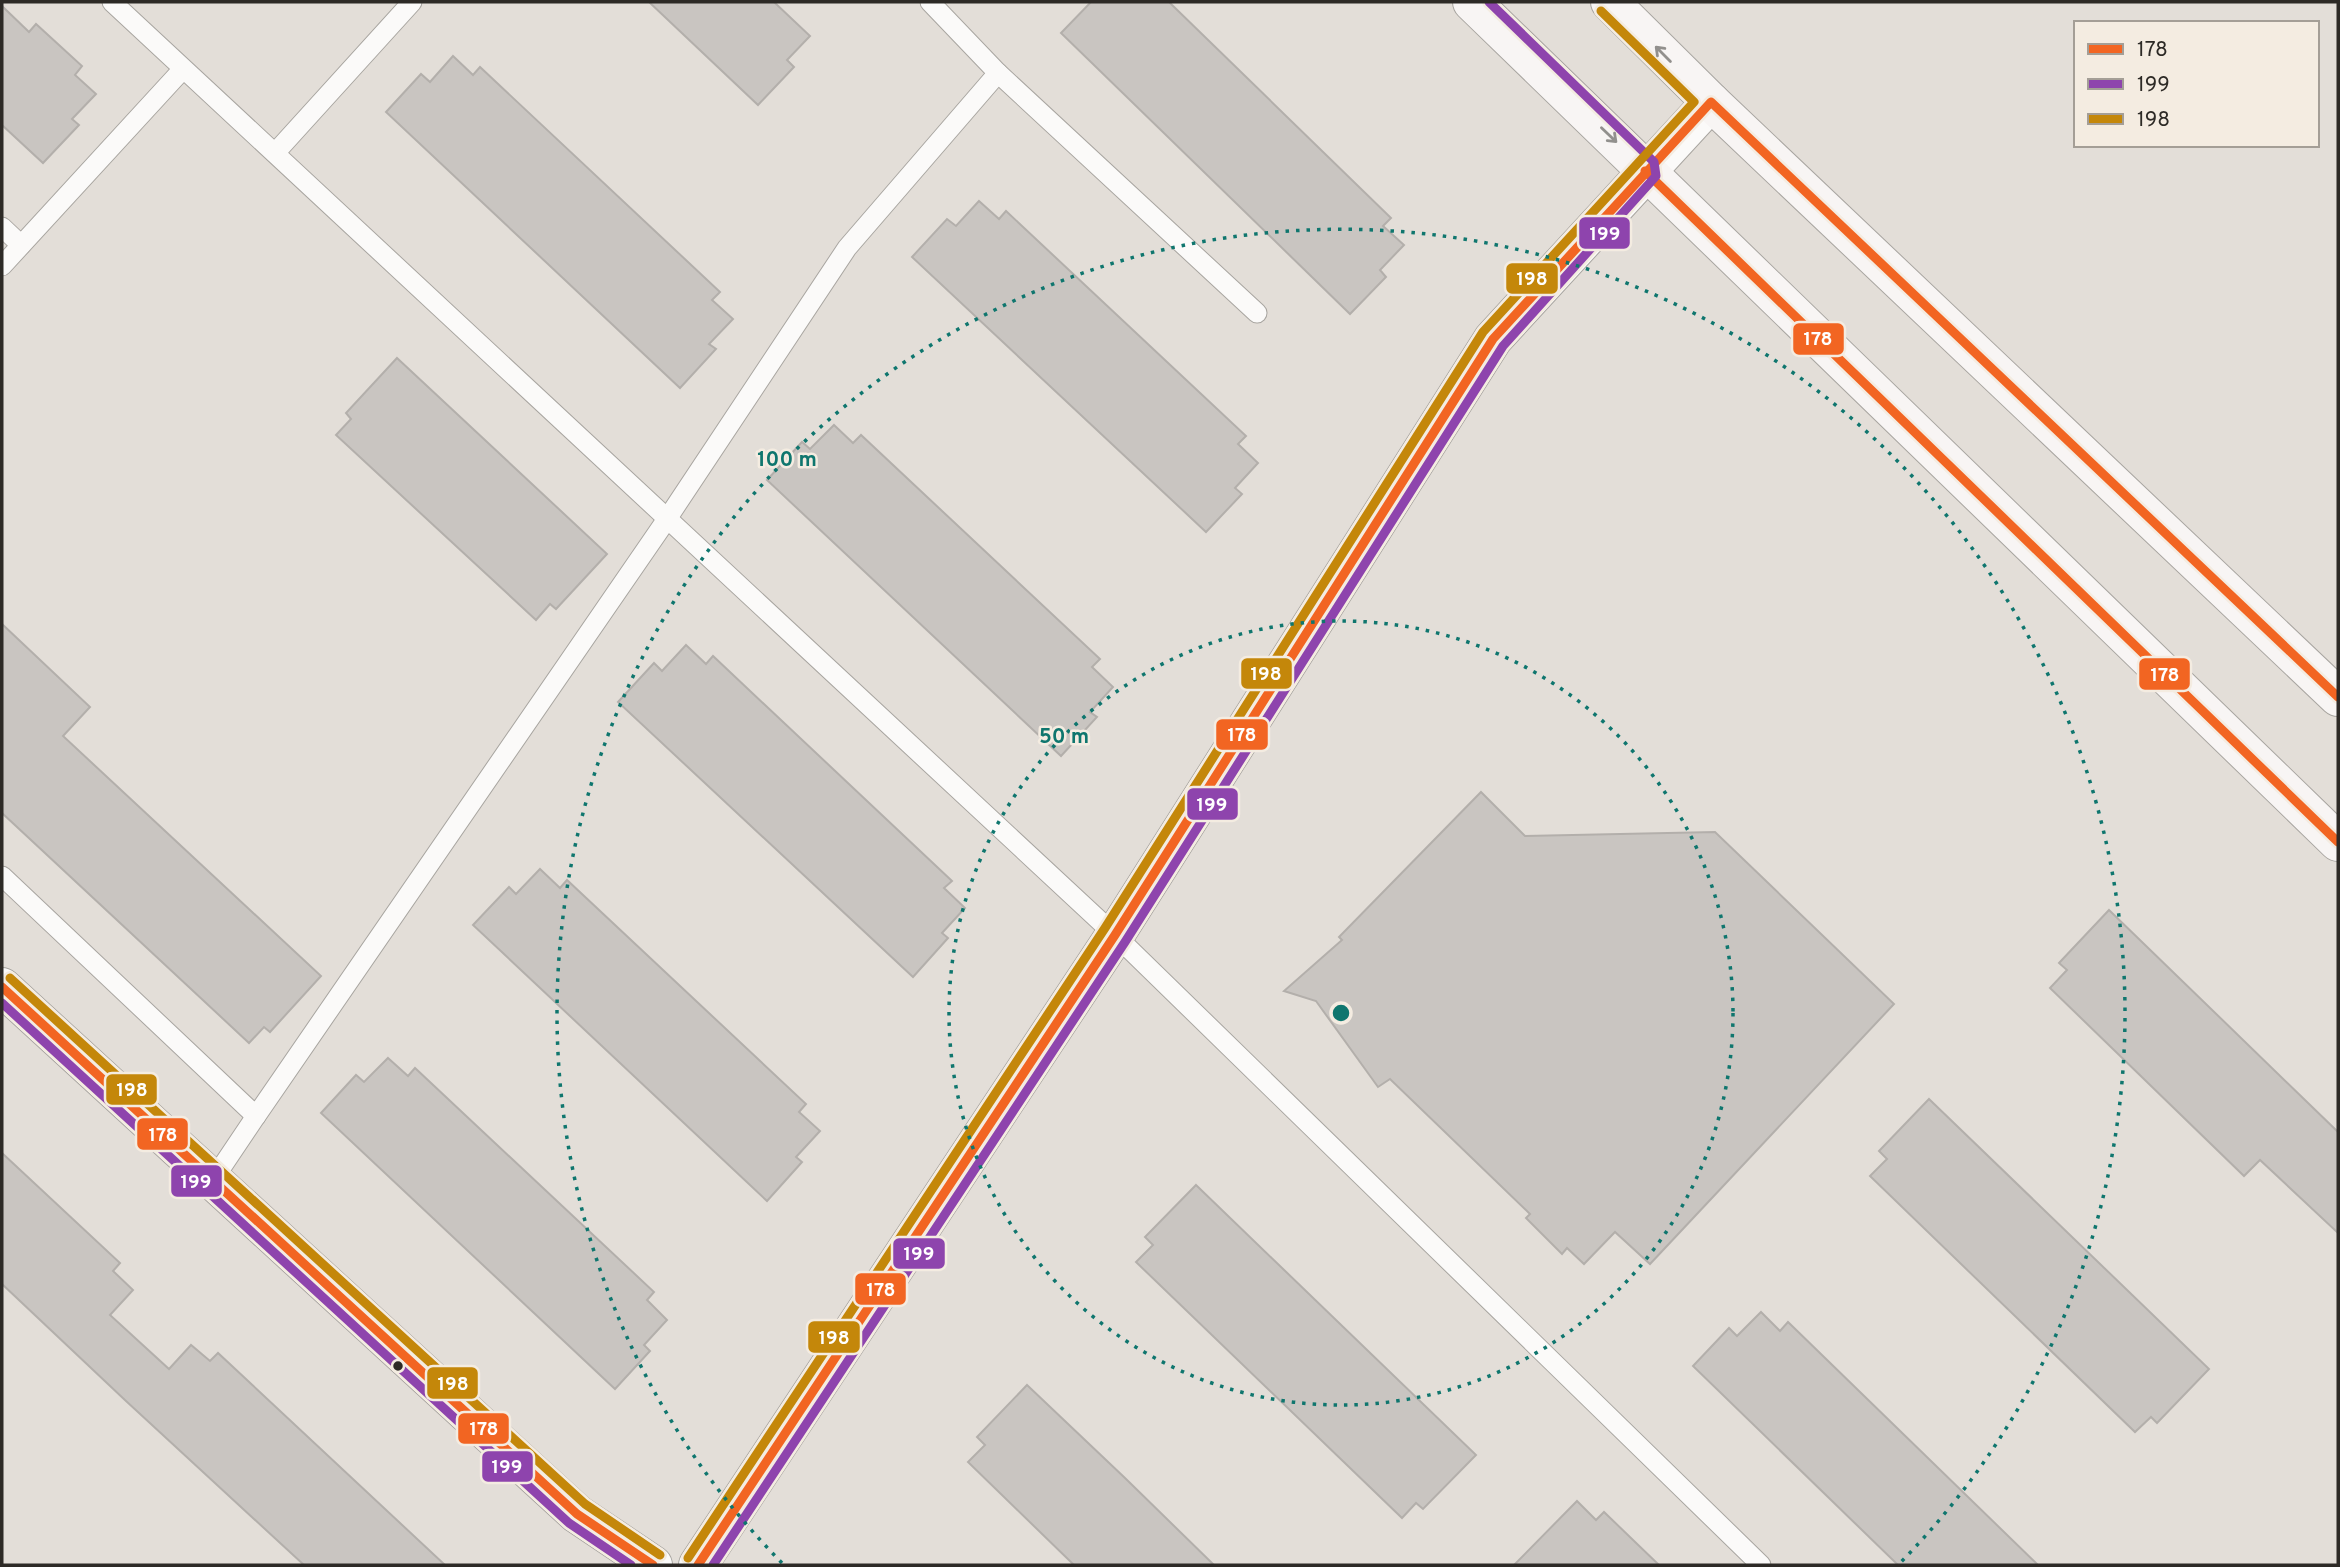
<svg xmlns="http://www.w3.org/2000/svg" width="2340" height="1567" font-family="Overpass,sans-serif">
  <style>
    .building { fill: #c9c5c1; stroke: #b3afab; stroke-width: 2 }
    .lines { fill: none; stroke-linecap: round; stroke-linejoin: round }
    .lane-casing { stroke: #a8a5a0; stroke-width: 21 }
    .street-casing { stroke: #a8a5a0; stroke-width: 40 }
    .secondary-casing { stroke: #a8a5a0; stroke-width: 40 }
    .lane { stroke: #fbfaf9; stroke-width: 19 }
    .street { stroke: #fbfaf9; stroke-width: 38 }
    .secondary { stroke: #f8f5f4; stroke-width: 38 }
    .bus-1-casing { stroke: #f4ece1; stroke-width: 14 }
    .bus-2-casing { stroke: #f4ece1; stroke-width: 14 }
    .bus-3-casing { stroke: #f4ece1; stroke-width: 14 }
    .bus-1 { stroke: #f26522; stroke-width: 9 }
    .bus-2 { stroke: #8e44ad; stroke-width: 9 }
    .bus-3 { stroke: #c4870a; stroke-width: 9 }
    .oneway { stroke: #92908d }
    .ring { fill: none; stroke: #0f766e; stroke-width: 3.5; stroke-dasharray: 3.5 7 }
    .bus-dot { fill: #2d2a26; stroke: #f4ece1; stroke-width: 2.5 }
    .centre { fill: #0f766e; stroke: #f4ece1; stroke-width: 3.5 }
    .ring-label { font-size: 21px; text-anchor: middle; font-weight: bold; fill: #0f766e; stroke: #f4ece1; stroke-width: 5; stroke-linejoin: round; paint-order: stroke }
    .line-badge { stroke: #f4ece1; stroke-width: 2.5 }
    .badge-label { font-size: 19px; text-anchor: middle; font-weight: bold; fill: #fff }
  </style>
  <rect width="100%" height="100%" fill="#e3ded8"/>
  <g class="building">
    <path d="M649,2H774L810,36L787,60L794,67L758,105Z"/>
    <path d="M1091,2H1169L1391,218L1383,226L1404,245L1380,270L1386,277L1350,314L1061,33Z"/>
    <path d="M2,6L29,32L36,24L82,66L75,75L96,94L72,119L79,125L43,163L2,125Z"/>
    <path d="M453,56L473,75L480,67L720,292L712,300L733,319L709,344L716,349L680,388L386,112L421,74L430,82Z"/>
    <path d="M979,201L999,219L1006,211L1246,436L1238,444L1258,463L1235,488L1242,494L1206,532L912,257L947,219L956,226Z"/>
    <path d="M397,358L607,554L556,609L550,604L536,620L336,435L351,419L346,413Z"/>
    <path d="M834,425L853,443L861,435L1100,659L1092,667L1113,687L1090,712L1097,717L1061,756L767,480L802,442L810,449Z"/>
    <path d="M2,624L90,707L63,736L321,976L270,1032L264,1027L249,1043L2,813Z"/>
    <path d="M686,645L706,664L713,656L952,881L944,888L965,908L942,933L948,938L913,977L618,702L654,663L662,671Z"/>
    <path d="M1481,792L1525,836L1715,832L1894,1004L1650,1264L1615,1232L1584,1264L1567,1248L1562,1254L1526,1218L1530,1214L1390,1079L1378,1087L1316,1001L1284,991L1342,940L1339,937Z"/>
    <path d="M540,869L560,888L567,880L806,1104L799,1112L820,1131L796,1157L802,1162L767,1201L473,925L509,887L516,894Z"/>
    <path d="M2109,910L2338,1132V1233L2260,1160L2244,1176L2050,988L2067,970L2059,963Z"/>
    <path d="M388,1058L408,1076L415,1068L654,1292L647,1300L667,1320L644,1345L650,1351L615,1389L321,1113L356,1075L364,1082Z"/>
    <path d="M1929,1099L2209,1369L2157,1423L2151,1417L2135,1432L1870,1176L1887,1159L1879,1151Z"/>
    <path d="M2,1153L120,1263L113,1271L133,1290L110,1315L169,1369L191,1345L210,1361L218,1353L445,1565H304L126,1401L2,1284Z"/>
    <path d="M1196,1185L1476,1455L1423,1509L1416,1503L1402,1518L1136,1262L1153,1245L1145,1237Z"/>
    <path d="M1761,1312L1780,1331L1788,1322L2038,1565H1898L1693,1366L1729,1328L1737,1336Z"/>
    <path d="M1027,1385L1125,1478L1214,1565H1074L968,1462L985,1445L977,1437Z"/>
    <path d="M1577,1501L1596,1520L1604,1512L1659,1565H1514Z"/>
  </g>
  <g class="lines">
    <defs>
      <g id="lane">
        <path d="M112,2L1115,935L1761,1565"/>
        <path d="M930,2L998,73L1257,313"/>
        <path d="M275,153L412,2"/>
        <path d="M2,227L21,245"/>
        <path d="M2,266L183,69"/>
        <path d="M2,876L256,1116L667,519L847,248L998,73"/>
        <path d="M213,1180L256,1116"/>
      </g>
      <g id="street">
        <path d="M2,987L577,1514L653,1565"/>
        <path d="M698,1565L1115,935L1493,339L1711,102"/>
      </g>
      <g id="secondary">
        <path d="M1472,2L2338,842"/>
        <path d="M1610,2L1711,102L2338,697"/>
      </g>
    </defs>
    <use href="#lane" class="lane-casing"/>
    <use href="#street" class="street-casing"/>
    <use href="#secondary" class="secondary-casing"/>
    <use href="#lane" class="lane"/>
    <use href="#street" class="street"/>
    <use href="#secondary" class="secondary"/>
    <defs>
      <g id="bus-1">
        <path d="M1645,171L2338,842"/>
        <path d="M2,987L577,1514L653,1565"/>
        <path d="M698,1565L1115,935L1493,339L1711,102L2338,697"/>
      </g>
      <g id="bus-2">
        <path d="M2,1003L569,1523L631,1565"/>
        <path d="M713,1565L1125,942L1503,346L1656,176L1654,162L1489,2"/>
      </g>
      <g id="bus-3">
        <path d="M10,978L585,1504L660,1555"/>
        <path d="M688,1558L1105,928L1483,332L1694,102L1601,11"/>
      </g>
    </defs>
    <use href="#bus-1" class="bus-1-casing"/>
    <use href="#bus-2" class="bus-2-casing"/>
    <use href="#bus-3" class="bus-3-casing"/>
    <use href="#bus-1" class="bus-1"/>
    <use href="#bus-2" class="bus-2"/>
    <use href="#bus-3" class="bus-3"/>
  </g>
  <defs><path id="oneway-shaft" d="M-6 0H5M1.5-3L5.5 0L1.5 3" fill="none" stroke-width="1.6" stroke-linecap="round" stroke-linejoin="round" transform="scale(1.75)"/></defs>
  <g class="oneway">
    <use href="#oneway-shaft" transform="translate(1663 54) rotate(-135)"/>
    <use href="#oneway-shaft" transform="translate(1609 135) rotate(44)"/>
  </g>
  <g class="ring">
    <circle cx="1341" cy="1013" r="392"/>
    <path d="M782 1563A784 784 0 1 1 1900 1563"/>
  </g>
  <circle class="bus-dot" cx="398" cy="1366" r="6"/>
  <circle cx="1341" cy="1013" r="10" class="centre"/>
  <g class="ring-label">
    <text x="787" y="466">100 m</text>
    <text x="1064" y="743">50 m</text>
  </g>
  <g class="line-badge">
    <rect x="1578" y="216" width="53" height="34" rx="7" fill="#8e44ad"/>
    <rect x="1505" y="262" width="54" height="33" rx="7" fill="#c4870a"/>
    <rect x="1792" y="322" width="53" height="34" rx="7" fill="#f26522"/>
    <rect x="1240" y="657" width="53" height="33" rx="7" fill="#c4870a"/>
    <rect x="2138" y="657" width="53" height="34" rx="7" fill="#f26522"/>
    <rect x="1215" y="718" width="54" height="33" rx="7" fill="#f26522"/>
    <rect x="1186" y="787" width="53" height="34" rx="7" fill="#8e44ad"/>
    <rect x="105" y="1073" width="53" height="33" rx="7" fill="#c4870a"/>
    <rect x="136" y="1117" width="53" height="34" rx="7" fill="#f26522"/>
    <rect x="170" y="1164" width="53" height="34" rx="7" fill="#8e44ad"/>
    <rect x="892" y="1237" width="54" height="33" rx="7" fill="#8e44ad"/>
    <rect x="854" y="1272" width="53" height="34" rx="7" fill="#f26522"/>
    <rect x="807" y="1320" width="54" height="34" rx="7" fill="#c4870a"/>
    <rect x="426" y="1366" width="53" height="34" rx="7" fill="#c4870a"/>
    <rect x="457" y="1412" width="53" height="33" rx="7" fill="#f26522"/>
    <rect x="481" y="1450" width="53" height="33" rx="7" fill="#8e44ad"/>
  </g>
  <g class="badge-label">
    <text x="1605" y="240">199</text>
    <text x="1532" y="285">198</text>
    <text x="1818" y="345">178</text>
    <text x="1266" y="680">198</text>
    <text x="2165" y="681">178</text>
    <text x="1242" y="741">178</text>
    <text x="1212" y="811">199</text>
    <text x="132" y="1096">198</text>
    <text x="163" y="1141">178</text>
    <text x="196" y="1188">199</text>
    <text x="919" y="1260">199</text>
    <text x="881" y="1296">178</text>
    <text x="834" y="1344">198</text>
    <text x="453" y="1390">198</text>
    <text x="484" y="1435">178</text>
    <text x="507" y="1473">199</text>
  </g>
  <rect width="2340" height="1567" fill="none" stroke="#2d2a26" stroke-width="7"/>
  <rect x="2074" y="21" width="245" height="126" fill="#f4ece1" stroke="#a49e96" stroke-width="2"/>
  <rect x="2088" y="44" width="35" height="10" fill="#f26522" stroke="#a49e96" stroke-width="2"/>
  <text x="2137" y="56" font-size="21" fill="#2d2a26">178</text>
  <rect x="2088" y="79" width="35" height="10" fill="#8e44ad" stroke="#a49e96" stroke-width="2"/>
  <text x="2137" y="91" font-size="21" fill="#2d2a26">199</text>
  <rect x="2088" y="114" width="35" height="10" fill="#c4870a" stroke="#a49e96" stroke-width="2"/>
  <text x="2137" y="126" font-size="21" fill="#2d2a26">198</text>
</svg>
